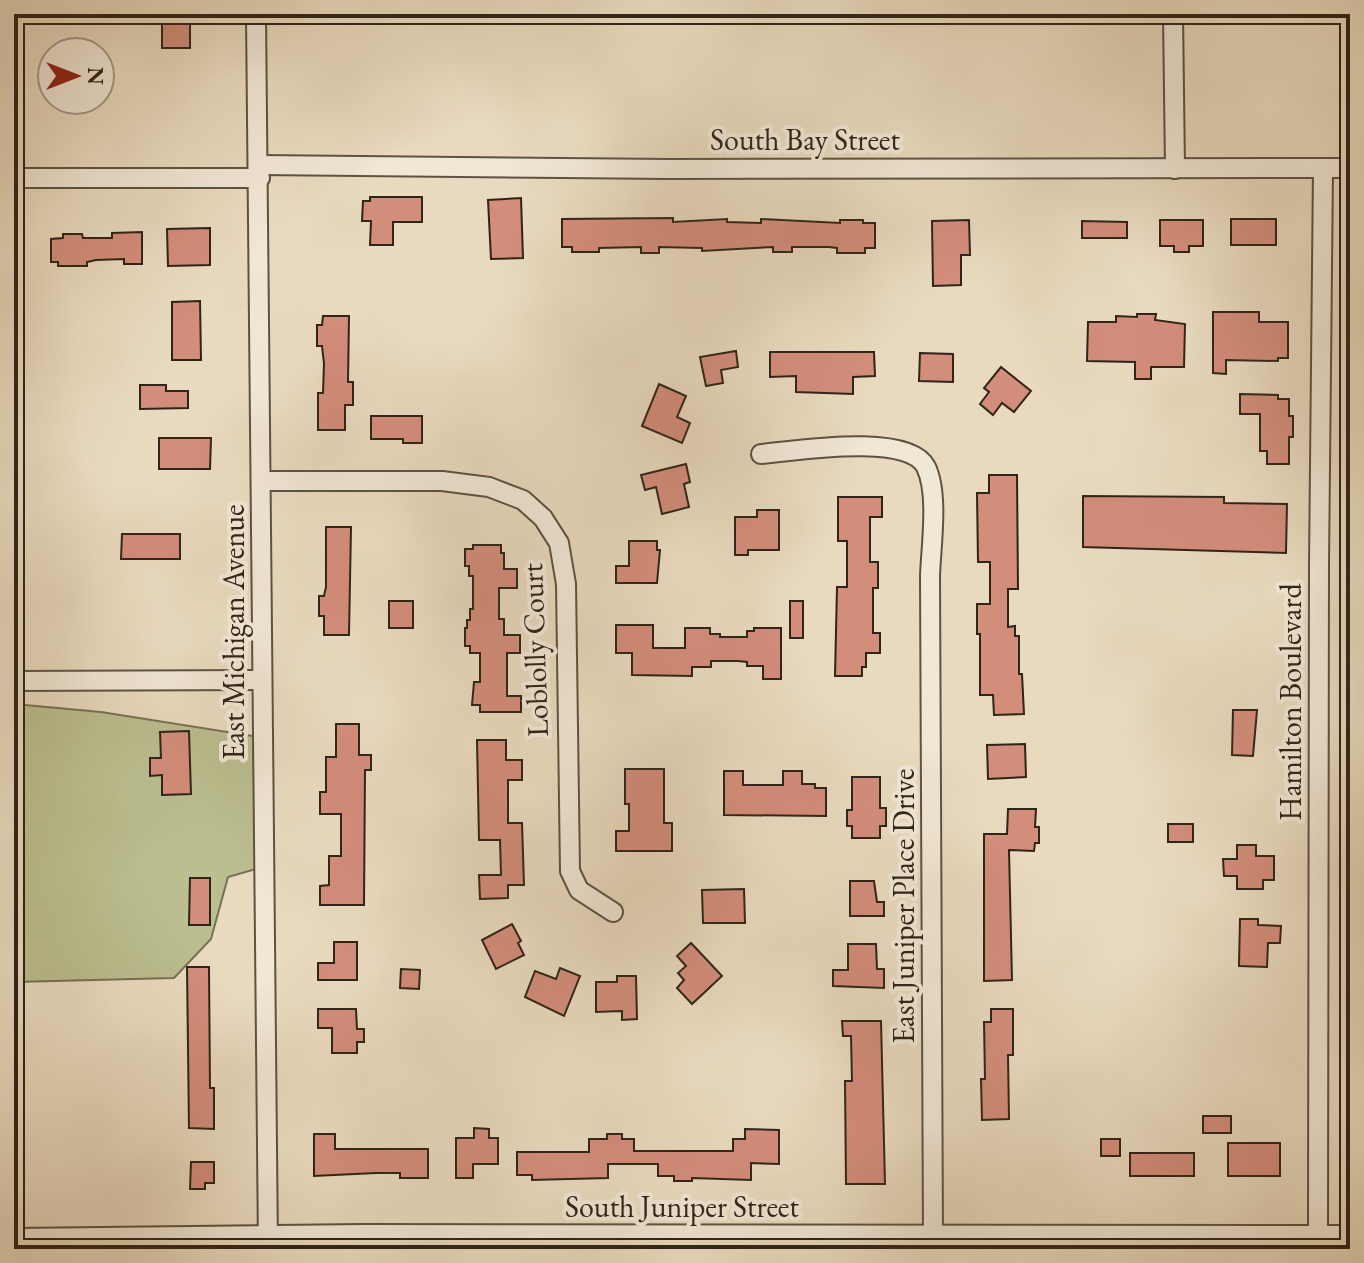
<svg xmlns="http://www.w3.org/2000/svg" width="1364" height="1263" font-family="'EB Garamond',serif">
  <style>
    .green { fill: #bbbe8f; stroke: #757154; stroke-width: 2 }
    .building { fill: #d38d7b; stroke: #2f2418; stroke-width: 2 }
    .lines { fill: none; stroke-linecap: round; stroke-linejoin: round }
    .minor-casing { stroke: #5e5242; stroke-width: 22 }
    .minor { stroke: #f1e7d5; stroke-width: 18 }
    .labels { text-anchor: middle; stroke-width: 8; stroke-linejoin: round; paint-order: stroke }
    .street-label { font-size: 30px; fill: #2f2418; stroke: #f1e7d5 }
  </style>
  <rect width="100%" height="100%" fill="#e9dabf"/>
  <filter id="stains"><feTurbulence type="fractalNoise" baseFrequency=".0025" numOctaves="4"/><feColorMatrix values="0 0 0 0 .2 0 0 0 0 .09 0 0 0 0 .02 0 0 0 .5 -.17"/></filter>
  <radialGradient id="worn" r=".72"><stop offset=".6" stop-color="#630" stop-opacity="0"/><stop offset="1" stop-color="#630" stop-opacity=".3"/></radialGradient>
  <path class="green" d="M14,704L101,712L253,736L256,869L228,877L211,939L174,978L14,982Z"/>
  <g class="building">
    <rect x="162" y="14" width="28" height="34"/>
    <path d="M370,197H422V222H393V245H370L371,221H362L363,201H370Z"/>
    <path d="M521,198L523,258L491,259L488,200Z"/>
    <path d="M673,218V222L727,219V222L761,223V219L840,223V220H863V223H875V248H865V253H837V248L829,247H792V252H773V247L702,251V248L659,247V253H641V247L599,248V252H572V247H562V219Z"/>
    <rect x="1231" y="219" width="45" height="26"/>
    <path d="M969,220L970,255H961V285L933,286L932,221Z"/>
    <path d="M1160,220H1203V246H1189V252H1174V246H1160Z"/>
    <path d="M1082,221L1127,222V238H1082Z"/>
    <path d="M210,228V265L168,266L167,229Z"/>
    <path d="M142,232V264H124V259L96,260L87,262V266H58V262H51V239L63,238V234H82L83,238H112V233Z"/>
    <path d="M200,301L201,360H172V302Z"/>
    <path d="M1213,312H1259V322H1288V358H1278V361L1226,360V374L1213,373Z"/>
    <path d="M1137,314H1156L1155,320L1185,324L1184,367H1151V379H1135V362L1087,361L1088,322H1116V316L1137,317Z"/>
    <path d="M323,316H349L348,382H353V405H345V430H318V393H323L324,364L322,346H317V325H322Z"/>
    <path d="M736,351L738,367L721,370L723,383L706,386L700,357Z"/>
    <path d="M770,352H874L875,376L853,377V394L796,392V376L770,377Z"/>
    <path d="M920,353L953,354V382L919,381Z"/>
    <path d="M1001,367L1031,391L1014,412L1002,403L993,415L980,404L989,392L984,388Z"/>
    <path d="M659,384L686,396L677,417L690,423L682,443L642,426Z"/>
    <path d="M140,385H166V391H188V408L140,409Z"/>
    <path d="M1240,394L1278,395V399H1289V416H1293V437H1289V464H1267V451H1260V414H1240Z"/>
    <path d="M371,416H422V443H403V439H371Z"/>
    <path d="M159,438H211L210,469H159Z"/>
    <path d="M686,464L690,482L684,484L689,507L662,514L656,487L645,490L641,475Z"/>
    <path d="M989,475H1017L1018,589H1008V627L1015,626V636H1019V674H1022L1024,714L994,715L993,695H980V634H977V604H990V562H978L977,493H989Z"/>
    <path d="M1083,496L1224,497V503L1287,504L1286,553L1083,547Z"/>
    <path d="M838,497H882V517H870V562H878V588H873V633H880V653H866V667H862V676H835L837,587H847V541H838Z"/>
    <path d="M757,510H779V550H748V555H735V517H757Z"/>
    <path d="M326,527H351L349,635H324V616H319V596H324L326,587Z"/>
    <path d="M122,534H180V559H121Z"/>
    <path d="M629,541H657V550H660L657,583H616V566H629Z"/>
    <path d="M473,545H501V553H504V569H517V588H499V619H504V635H520V653H507V696H521V712H480V705H472L474,682H480V653H470V646H465V628H467V620H470V609H473V576H469V566H465V549H473Z"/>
    <rect x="389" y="601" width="24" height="27"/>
    <rect x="790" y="601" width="13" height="37"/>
    <path d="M616,625H653V648H685V628H710V634H720V637H747V631H754V628H781V679H763V666H747V662L738,661H711V667H692V676L632,675V653H616Z"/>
    <path d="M1233,710H1257L1253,756L1232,755Z"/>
    <path d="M336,724H359V755H371V770H365L364,905H320V886L329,885V856H341V814H320V792H326V757H336Z"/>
    <path d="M189,731L191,794L162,795V775L150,776V758H161L160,732Z"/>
    <path d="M477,740H506V760H522V780H508V823H522L524,885H508V898L480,899L479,875H501L500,840H479Z"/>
    <path d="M1025,744L1026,777L988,779L987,745Z"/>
    <path d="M625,769H664V823H672V851H616V831H629V804H625Z"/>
    <path d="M724,771H743V785H783V771H802V784H815V788H826V816L724,815Z"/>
    <path d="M852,777H880V808H886V826H880V838H852V826H847V810H852Z"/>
    <path d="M1008,809H1036L1035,827H1039V843H1035L1034,851L1009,850L1012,980L984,981V834H1007Z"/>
    <rect x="1168" y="824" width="25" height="18"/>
    <path d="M1237,845H1256V856H1274V880H1263V889H1237V876H1224L1223,859H1237Z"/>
    <path d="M190,878H210V925H189Z"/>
    <path d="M850,881H874L877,902H884V916H850Z"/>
    <path d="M744,889L745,923H703L702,890Z"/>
    <path d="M1240,919H1258V925L1281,926L1280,943H1268L1267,967L1239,966Z"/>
    <path d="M512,924L521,941L518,943L524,955L496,969L482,940Z"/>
    <path d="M334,942H357V980H318V963H334Z"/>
    <path d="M691,943L722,976L692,1004L677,988L684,980L678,973L686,966L677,956Z"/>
    <path d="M848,944H876L877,969H884V988L833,986V970H848Z"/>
    <path d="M187,967H209L210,1088H214V1129L189,1128Z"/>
    <path d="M560,968L580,976L564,1016L525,997L535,971L556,979Z"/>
    <path d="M401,969L420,970L419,989L400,988Z"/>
    <path d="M617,976H636L637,1019L622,1020V1011L596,1012V982H617Z"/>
    <path d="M318,1009H356L357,1029H364V1042H357V1053H332V1028H318Z"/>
    <path d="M991,1009H1013V1055H1008L1009,1119L982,1120L981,1079H985L984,1022H991Z"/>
    <path d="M842,1021H881L885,1184H846L845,1081H852L851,1036H843Z"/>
    <rect x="1203" y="1116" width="28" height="17"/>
    <path d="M474,1128L489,1129V1138H498V1164H473V1178H456V1138H474Z"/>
    <path d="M745,1129L779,1130V1164L751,1163V1180L692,1178V1181H674V1176H658V1164H608V1178L532,1180V1175H517V1152H589V1139H607V1134H622V1139H634V1151H733V1139H745Z"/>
    <path d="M314,1134H335V1149H428V1178H400V1173H376L314,1176Z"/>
    <rect x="1101" y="1139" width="19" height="17"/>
    <rect x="1228" y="1143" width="52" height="33"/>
    <rect x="1130" y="1153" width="64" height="23"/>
    <path d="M191,1162H214V1183H205V1189H190Z"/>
  </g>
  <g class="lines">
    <defs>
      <g id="minor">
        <path d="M256,14L268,1249"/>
        <path d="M1173,14L1175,169"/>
        <path d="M259,165L669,169L1350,168"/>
        <path d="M14,178H260"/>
        <path d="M761,454C795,451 908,432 926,467C939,494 931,546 930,576L933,1236"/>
        <path d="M261,481H442L489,487L523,500L543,518L559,543L566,584L570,871L579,890L613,912"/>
        <path d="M14,681L262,680"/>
        <path d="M1318,1235L1319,565L1323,169"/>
        <path d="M14,1238L364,1234L1350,1235"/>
      </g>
    </defs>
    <use href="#minor" class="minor-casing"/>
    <use href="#minor" class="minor"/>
  </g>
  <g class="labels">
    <g class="street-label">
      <text x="805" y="150">South Bay Street</text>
      <text transform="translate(234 632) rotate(-90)" y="10">East Michigan Avenue</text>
      <text transform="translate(535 650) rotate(-92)" y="10">Loblolly Court</text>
      <text transform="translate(1291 702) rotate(-90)" y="10">Hamilton Boulevard</text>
      <text transform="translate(904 906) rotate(-90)" y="10">East Juniper Place Drive</text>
      <text x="682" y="1217">South Juniper Street</text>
    </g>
  </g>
  <rect width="1364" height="1263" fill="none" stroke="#e9dabf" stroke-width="48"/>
  <rect x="16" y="16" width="1332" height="1231" fill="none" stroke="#2f2418" stroke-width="4"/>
  <rect x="24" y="24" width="1316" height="1215" fill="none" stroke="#2f2418" stroke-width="2"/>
  <g transform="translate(76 76) rotate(90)"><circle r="38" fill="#f1e7d5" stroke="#a39989" stroke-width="2"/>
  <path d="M0-6L14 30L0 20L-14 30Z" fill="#8f2418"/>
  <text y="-12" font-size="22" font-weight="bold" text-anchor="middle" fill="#2f2418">N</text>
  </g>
  <rect width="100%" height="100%" filter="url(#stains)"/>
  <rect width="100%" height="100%" fill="url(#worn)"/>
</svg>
